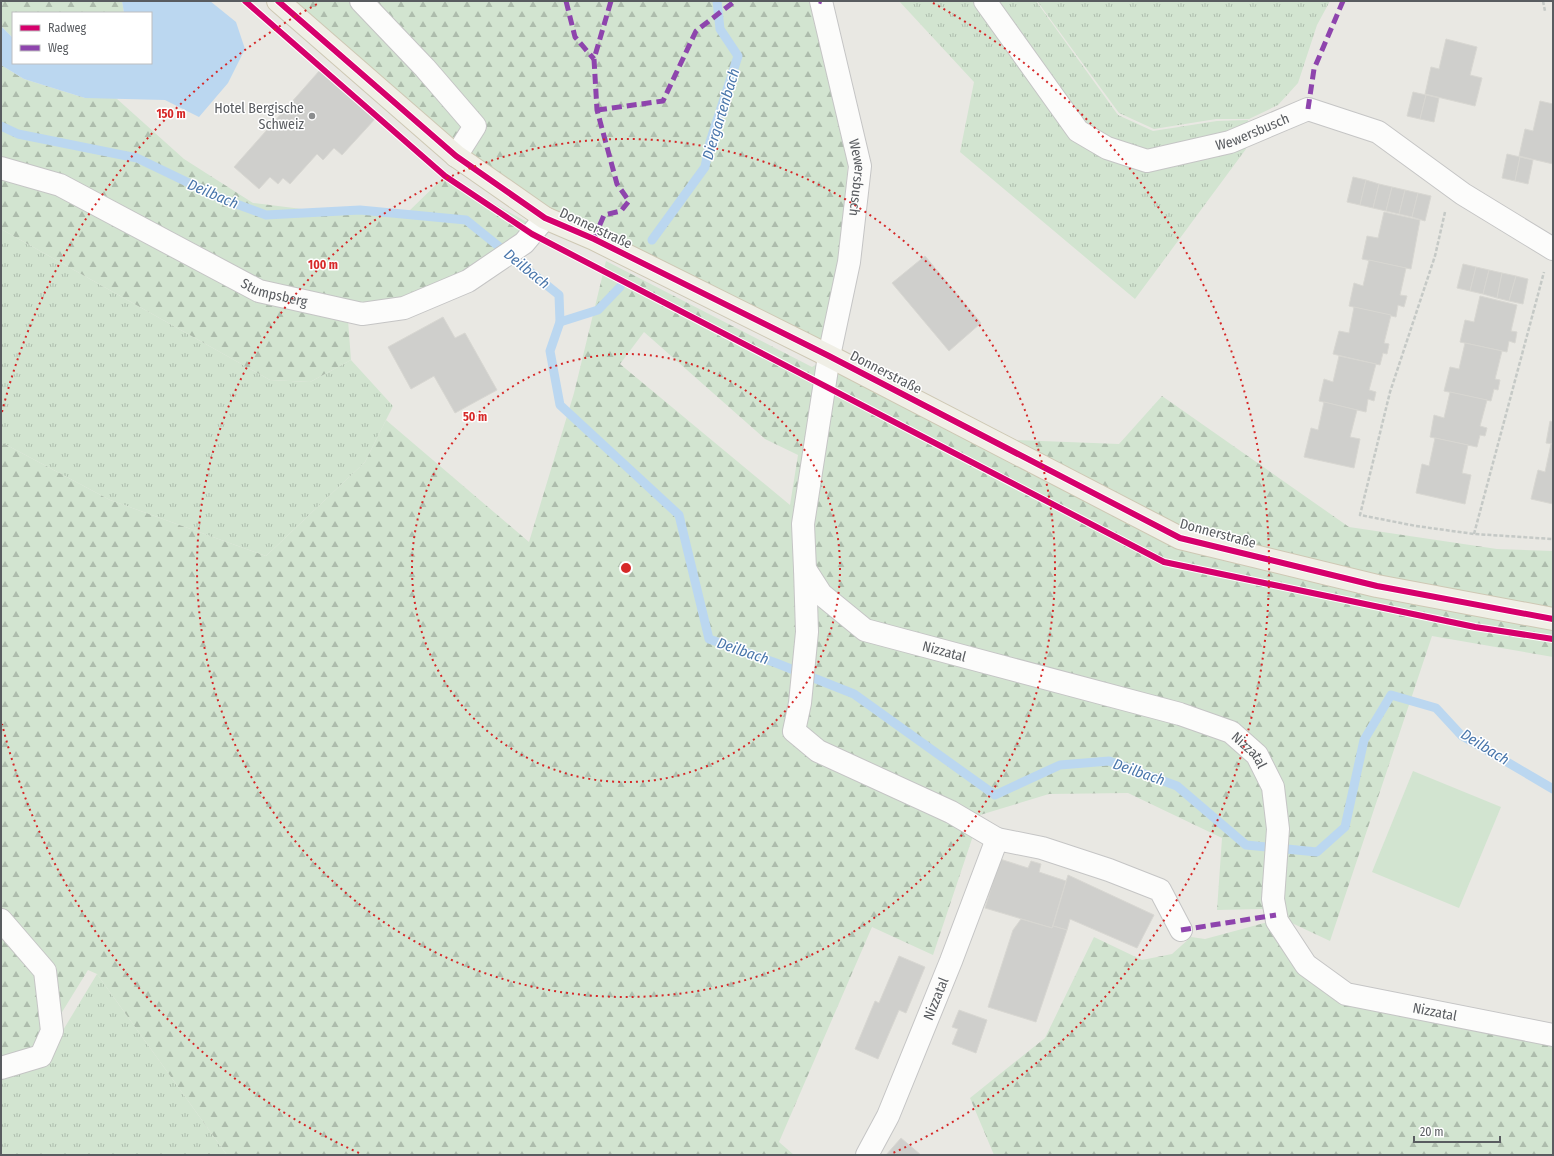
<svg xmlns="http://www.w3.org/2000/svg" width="1554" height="1156" font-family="'Fira Sans Condensed',sans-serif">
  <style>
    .grass { fill: url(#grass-tufts) }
    .forest { fill: url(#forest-firs); fill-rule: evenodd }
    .pitch { fill: #d2e4d0 }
    .water { fill: #bbd7f0 }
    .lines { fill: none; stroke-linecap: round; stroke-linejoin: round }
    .stream { stroke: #bbd7f0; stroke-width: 9 }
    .building { fill: #cfcfcc; stroke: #d8d7d2 }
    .minor-casing { stroke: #c5c5c5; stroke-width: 24 }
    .major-casing { stroke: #cec8b4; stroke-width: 24 }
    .path { stroke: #c5c9c6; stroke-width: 2.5; stroke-dasharray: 4 2; stroke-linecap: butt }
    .minor { stroke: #fcfcfb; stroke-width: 22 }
    .major { stroke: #f0efe6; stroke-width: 22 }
    .quiet { stroke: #8e44ad; stroke-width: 5; stroke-dasharray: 10 5; stroke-linecap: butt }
    .cycleway-casing { stroke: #fff; stroke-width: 8 }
    .cycleway { stroke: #d6006c; stroke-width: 6 }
    .ring { fill: none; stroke: #d62828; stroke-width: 2; stroke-dasharray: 2 4 }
    .poi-dot { fill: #8b8d8e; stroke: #fff; stroke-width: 1.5 }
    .labels { text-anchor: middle; stroke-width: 3; stroke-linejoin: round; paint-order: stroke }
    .poi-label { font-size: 14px; fill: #595c60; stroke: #fff; text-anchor: end }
    .street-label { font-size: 14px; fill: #595c60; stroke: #fff }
    .water-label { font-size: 15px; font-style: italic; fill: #4a77ac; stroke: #fff }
    .centre { fill: #d62828; stroke: #fff; stroke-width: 2 }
    .ring-label { font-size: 12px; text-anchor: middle; font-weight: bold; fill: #d62828; stroke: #fff; stroke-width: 3; stroke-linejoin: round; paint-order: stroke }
  </style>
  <defs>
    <pattern id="grass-tufts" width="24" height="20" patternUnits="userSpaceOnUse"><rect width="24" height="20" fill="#d2e4d0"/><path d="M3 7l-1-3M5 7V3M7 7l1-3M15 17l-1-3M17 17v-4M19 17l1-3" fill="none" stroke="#adbcac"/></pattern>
    <pattern id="forest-firs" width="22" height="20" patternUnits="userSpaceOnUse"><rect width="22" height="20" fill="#d2e4d0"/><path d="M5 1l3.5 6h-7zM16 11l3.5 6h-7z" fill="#adbcac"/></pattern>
  </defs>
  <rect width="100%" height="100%" fill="#e9e8e3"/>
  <g class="grass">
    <path d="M899,1H1036L1118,115L1153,131L1217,121L1248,120L1246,149L1135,299L960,152L974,82Z"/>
    <path d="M1037,1H1330L1317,25L1298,83L1278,105L1249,119H1216L1154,129L1119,113Z"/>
    <path d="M1,229L270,380L310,382L351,360L393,406L365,462L266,556L110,500L1,442Z"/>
    <path d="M97,974L227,1155H1V1073L45,1060Z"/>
  </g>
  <g class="forest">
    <path d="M1,1H122L124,13H13V38L1,26Z"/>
    <path d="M292,1H809L848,162L840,263L822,343L543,208L466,154Z"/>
    <path d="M1,65L24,79L85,98H116L184,159L253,203L326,212L407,213L445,176L532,225L471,274L348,320L351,360L310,382L270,380L1,229Z"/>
    <path d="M606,261L812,367L839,351L1016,440L1119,444L1162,396L1349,527L1497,549L1553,551V657L1432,636L1330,941L1262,909L1217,910L1222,838L1128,793L1049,794L980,815L933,955L872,927L779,1142L794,1155H227L97,974L88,970L38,1051L1,1060V442L110,500L266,556L365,462L386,420L529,542L574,393ZM644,332L765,439L798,455L790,505L620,364Z"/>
    <path d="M1268,922L1301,970L1553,1044V1155H994L970,1098L1045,1038L1094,937L1142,960L1172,954L1191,937L1205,939Z"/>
  </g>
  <path class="pitch" d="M1413,771L1501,807L1459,908L1372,872Z"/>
  <path class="water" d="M122,1H210L236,22L245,49L228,83L199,117L165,100L85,98L24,79L1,65V26L13,38V63H151V13H124Z"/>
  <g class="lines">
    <g class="stream">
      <path d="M1,126L18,134L137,158L220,198L266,215L360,210L466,220L559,295L560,322L550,351L560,405L679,515L709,639L776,663L854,694L995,795L1060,765L1109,761L1177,786L1246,845L1317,852L1345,827L1364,740L1391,695L1436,708L1461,735L1553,789"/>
      <path d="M652,240L705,167L710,142L738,56L720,29L717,1"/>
      <path d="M560,322L598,310L620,287"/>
    </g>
  </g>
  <g class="building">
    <path d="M1446,39L1477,47L1470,75L1482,78L1475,106L1425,94L1431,67L1439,69Z"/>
    <path d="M320,70L375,119L342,155L334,148L323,160L317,154L290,184L283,178L278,184L270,177L259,189L234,167Z"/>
    <path d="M1413,92L1426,95L1420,119L1407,116Z"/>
    <path d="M1426,95L1439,98L1434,122L1420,119Z"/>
    <path d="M1540,101L1553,104V164L1519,156L1525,129L1533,131Z"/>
    <path d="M1507,154L1520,157L1515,181L1502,178Z"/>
    <path d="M1520,157L1533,160L1528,184L1515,181Z"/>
    <path d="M1353,177L1366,180L1360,205L1347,202Z"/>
    <path d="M1366,180L1379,184L1373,208L1360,205Z"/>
    <path d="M1379,184L1392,187L1386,211L1373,208Z"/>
    <path d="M1392,187L1405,190L1399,214L1386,211Z"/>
    <path d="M1405,190L1418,193L1412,217L1399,214Z"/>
    <path d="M1418,193L1431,196L1425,221L1412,217Z"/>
    <path d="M1384,212L1420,220L1411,269L1362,259L1367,236L1378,238Z"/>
    <path d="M925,256L981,323L949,351L892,283Z"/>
    <path d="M1369,260L1406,268L1400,295L1407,296L1404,307L1398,305L1396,317L1349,306L1354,283L1363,286Z"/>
    <path d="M1463,264L1476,267L1470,291L1457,288Z"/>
    <path d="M1476,267L1489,270L1483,294L1470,291Z"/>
    <path d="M1489,270L1502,273L1497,298L1483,294Z"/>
    <path d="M1502,273L1516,276L1509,301L1497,298Z"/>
    <path d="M1516,276L1528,279L1523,304L1509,301Z"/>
    <path d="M1480,296L1517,305L1511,331L1517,332L1515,343L1509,341L1507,352L1460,342L1465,320L1474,322Z"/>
    <path d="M1354,307L1391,315L1384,343L1389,344L1387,354L1383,353L1380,365L1333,354L1339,331L1349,333Z"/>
    <path d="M443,317L455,338L465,333L497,390L455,413L434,376L411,389L388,347Z"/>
    <path d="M1465,343L1502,351L1495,379L1500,380L1498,390L1494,389L1491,401L1444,391L1450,367L1459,369Z"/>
    <path d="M1339,356L1376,364L1369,390L1376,392L1374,401L1368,399L1366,412L1319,401L1324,379L1333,382Z"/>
    <path d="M1450,392L1487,400L1480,426L1487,428L1485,436L1480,435L1477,447L1430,437L1434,415L1444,418Z"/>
    <path d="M1324,402L1357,410L1350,437L1360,439L1354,468L1304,457L1311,428L1318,430Z"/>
    <path d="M1550,421L1553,422V444L1546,443Z"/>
    <path d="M1435,438L1468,445L1462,473L1471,475L1465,504L1416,493L1422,464L1429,466Z"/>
    <path d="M1551,444H1553V504L1531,499L1538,470L1545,472Z"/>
    <path d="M1000,859L1028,868L1031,861L1041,864L1039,872L1066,881L1052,928L985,908Z"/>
    <path d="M1068,875L1154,915L1137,948L1070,919L1067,930L1053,926Z"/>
    <path d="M1021,919L1052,928L1053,926L1067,930L1036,1022L988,1007L1013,930Z"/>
    <path d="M899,956L925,967L906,1013L899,1010L878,1059L855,1049L875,1001L879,1003Z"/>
    <path d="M959,1010L987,1020L976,1053L952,1044L958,1029L952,1027Z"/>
    <path d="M901,1138L921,1155H886Z"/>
  </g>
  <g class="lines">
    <defs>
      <g id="minor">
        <path d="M361,1L425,68L475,126L456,156"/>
        <path id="s1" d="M821,1L860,166L849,262L829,356L803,524L805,569L821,594L865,630L1180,714L1231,732L1257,755L1273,787L1278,829L1273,899L1277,921L1306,965L1346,994L1553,1035"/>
        <path id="s2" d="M985,1L1078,131L1107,148L1147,161L1230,142L1308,109L1378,132L1463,194L1553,249"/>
        <path id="s3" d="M1,168L60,185L259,291L362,314L404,308L468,281L524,243L545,218"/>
        <path d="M805,569L807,632L800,703L794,731L818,751L951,812L997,839"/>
        <path d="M1,920L45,971L52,1031L41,1056L1,1068"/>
        <path id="s4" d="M867,1155L888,1116L951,961L997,839L1042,848L1109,870L1160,890L1181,930"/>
      </g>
      <path id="major" d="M278,1L456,156L545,218L594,239L829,356L1180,538L1377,586L1553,619"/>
    </defs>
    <use href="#minor" class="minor-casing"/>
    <use href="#major" class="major-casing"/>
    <g class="path">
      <path d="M1543,1L1545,11"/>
      <path d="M1445,212L1435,256L1390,392L1360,515L1416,526L1474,534L1553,539"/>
      <path d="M1474,534L1544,272"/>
    </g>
    <use href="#minor" class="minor"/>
    <use href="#major" class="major"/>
    <g class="quiet">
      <path d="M566,1L575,37L594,59"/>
      <path d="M819,1L822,2"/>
      <path d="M1308,109L1314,69L1343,1"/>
      <path d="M597,110L663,101L696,31L735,1"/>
      <path d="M594,239L604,215L621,211L629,201L617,184L597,110L594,59L611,1"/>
      <path d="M1181,930L1276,915"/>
    </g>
    <defs>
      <g id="cycleway">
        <path d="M245,1L445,176L532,234L1164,562L1475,627L1553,639"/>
        <path d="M278,1L456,156L545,218L594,239L829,356L1180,538L1377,586L1553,619"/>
      </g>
    </defs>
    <use href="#cycleway" class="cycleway-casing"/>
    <use href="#cycleway" class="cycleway"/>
  </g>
  <g class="ring">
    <circle cx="626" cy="568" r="214"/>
    <circle cx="626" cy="568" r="429"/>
    <path d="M359 1153A643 643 0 0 1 2 724M2 412A643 643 0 0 1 319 3M933 3A643 643 0 0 1 893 1153"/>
  </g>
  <circle class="poi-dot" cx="312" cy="116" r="4"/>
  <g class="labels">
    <g class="poi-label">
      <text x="304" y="113">Hotel Bergische<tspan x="304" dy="16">Schweiz</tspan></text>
    </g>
    <g class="street-label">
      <text dy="5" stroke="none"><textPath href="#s2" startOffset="345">Wewersbusch</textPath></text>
      <text dy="5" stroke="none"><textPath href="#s1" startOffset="181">Wewersbusch</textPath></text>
      <text transform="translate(596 228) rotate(25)" y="5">Donnerstraße</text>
      <text dy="5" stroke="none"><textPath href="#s3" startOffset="302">Stumpsberg</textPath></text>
      <text transform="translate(886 372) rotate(27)" y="5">Donnerstraße</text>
      <text transform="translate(1218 533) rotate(15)" y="5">Donnerstraße</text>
      <text dy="5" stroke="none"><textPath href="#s1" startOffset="746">Nizzatal</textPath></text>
      <text dy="5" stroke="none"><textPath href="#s1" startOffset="1070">Nizzatal</textPath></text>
      <text dy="5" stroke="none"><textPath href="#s4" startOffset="171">Nizzatal</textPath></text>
      <text dy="5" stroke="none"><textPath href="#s1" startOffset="1442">Nizzatal</textPath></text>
    </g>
    <g class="water-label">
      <text transform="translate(721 114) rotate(-73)" y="5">Diergartenbach</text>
      <text transform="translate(213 194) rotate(23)" y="5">Deilbach</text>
      <text transform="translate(527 269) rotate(39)" y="5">Deilbach</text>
      <text transform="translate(743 651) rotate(19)" y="5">Deilbach</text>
      <text transform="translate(1485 747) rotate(32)" y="5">Deilbach</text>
      <text transform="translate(1139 772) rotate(19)" y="5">Deilbach</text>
    </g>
  </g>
  <circle cx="626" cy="568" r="6" class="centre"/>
  <g class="ring-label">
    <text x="171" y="118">150 m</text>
    <text x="323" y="269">100 m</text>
    <text x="475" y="421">50 m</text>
  </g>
  <rect width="1554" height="1156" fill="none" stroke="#595c60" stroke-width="4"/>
  <rect x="12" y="12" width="140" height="52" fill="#ffffff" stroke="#bdbebf"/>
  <rect x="20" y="25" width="20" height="6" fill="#d6006c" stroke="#bdbebf"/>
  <text x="48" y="32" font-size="12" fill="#595c60">Radweg</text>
  <rect x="20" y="45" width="20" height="6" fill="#8e44ad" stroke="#bdbebf"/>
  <text x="48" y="52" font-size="12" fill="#595c60">Weg</text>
  <path d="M1414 1136v6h86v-6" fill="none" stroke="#595c60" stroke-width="2"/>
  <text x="1420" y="1136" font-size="12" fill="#595c60" stroke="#ffffff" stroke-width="3" paint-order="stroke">20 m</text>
</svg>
